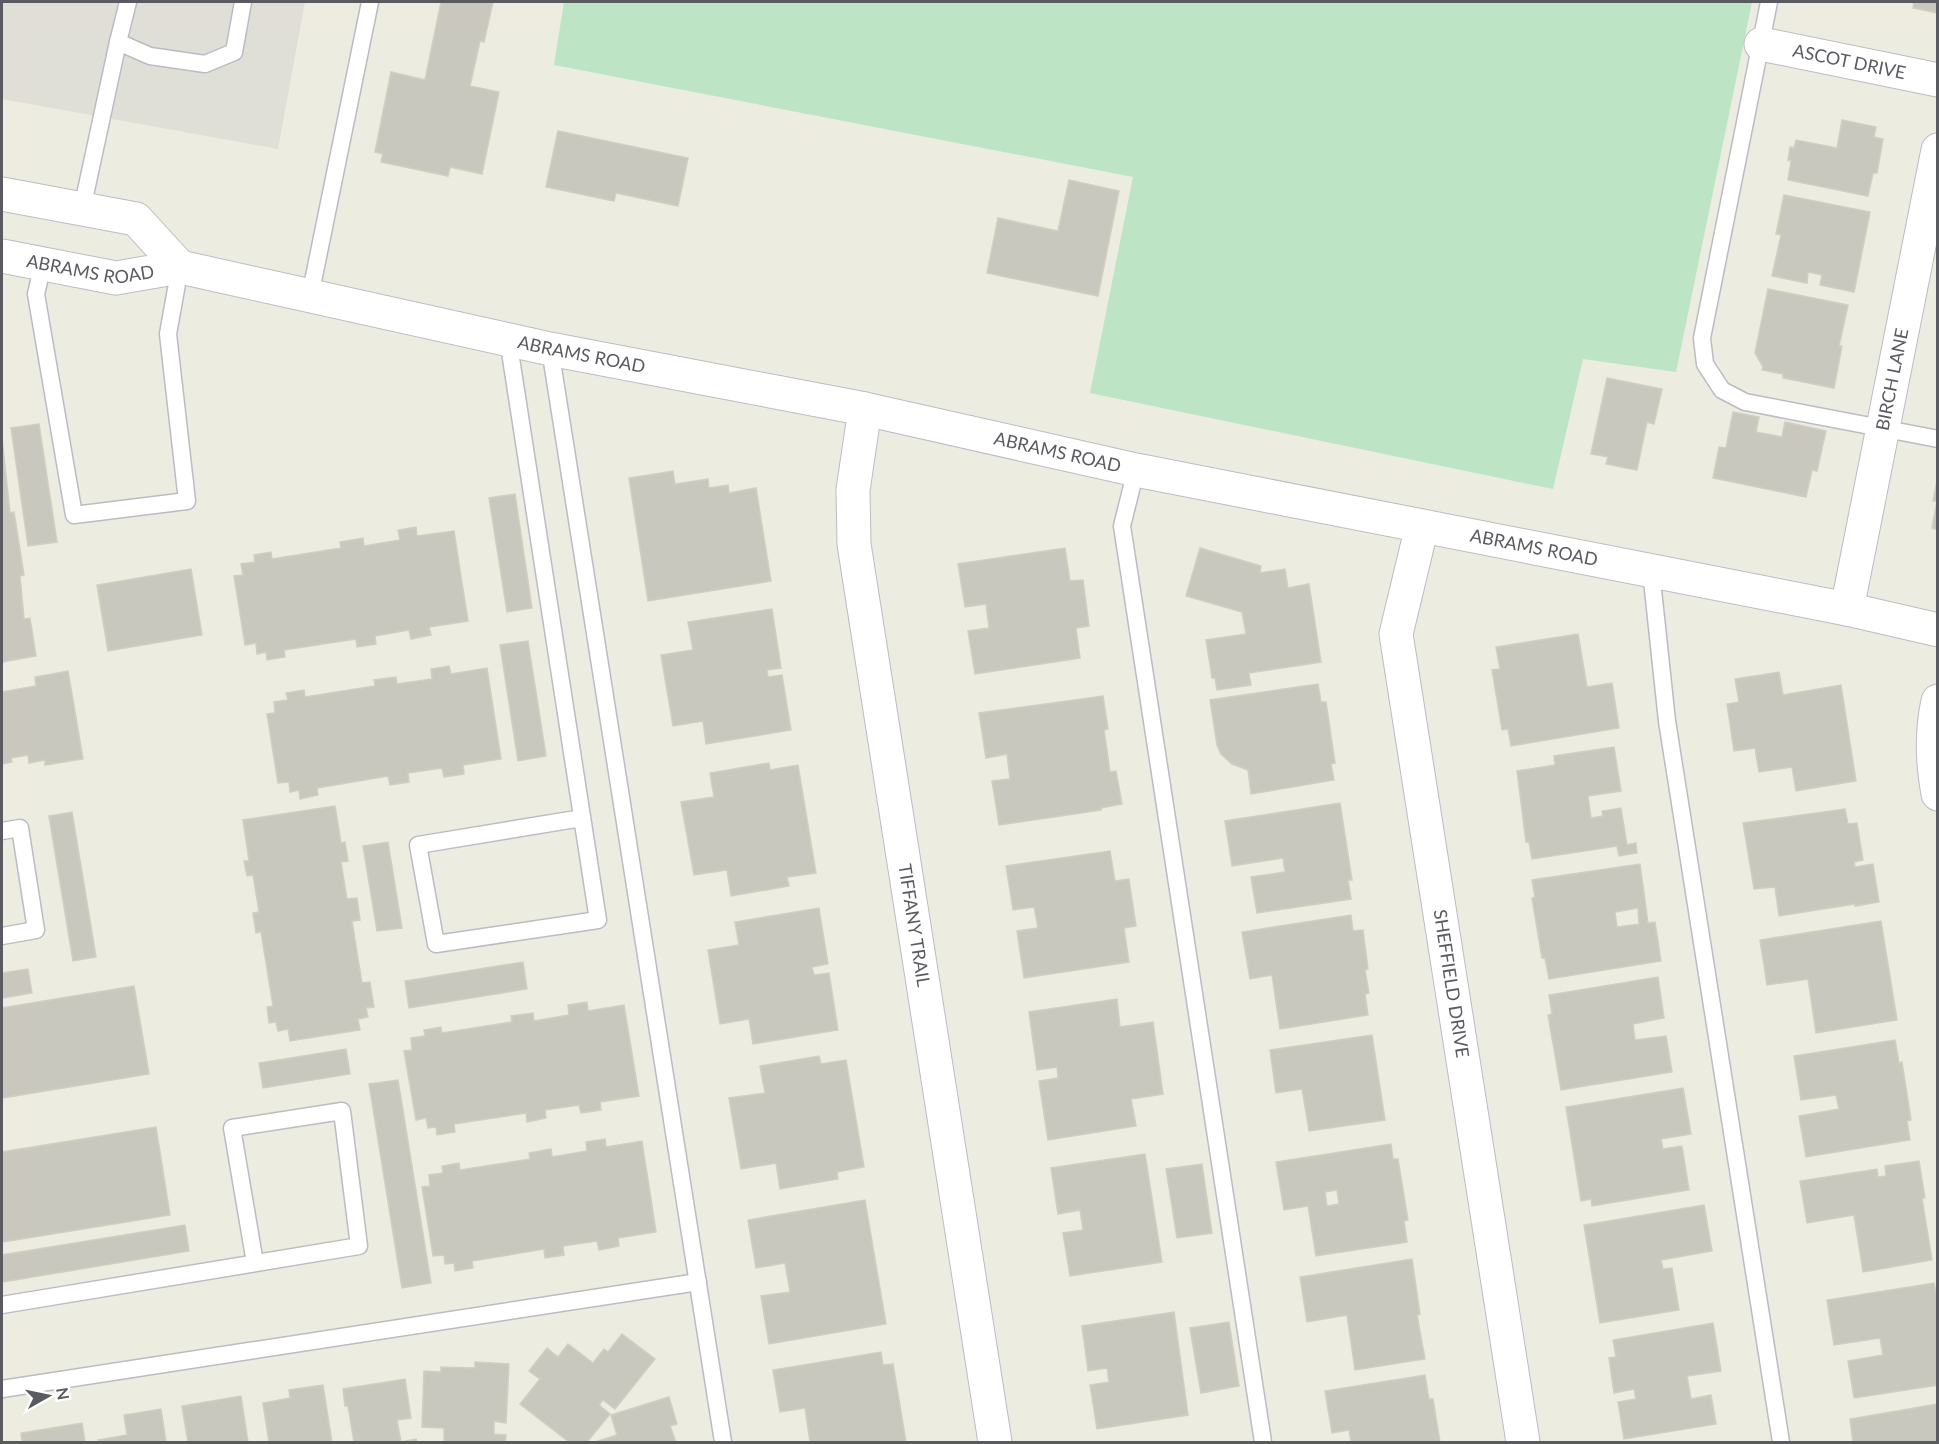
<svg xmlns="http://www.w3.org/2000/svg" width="1939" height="1444" font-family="Lato,sans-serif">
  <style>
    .industrial { fill: #dfdfd8 }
    .green { fill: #bce4c5 }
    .building { fill: #c9c8bf; stroke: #d1cfbf; stroke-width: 1.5; fill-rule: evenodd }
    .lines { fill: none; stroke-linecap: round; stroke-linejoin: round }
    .service-casing { stroke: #bbbcc2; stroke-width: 19 }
    .minor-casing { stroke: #bbbcc2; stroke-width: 35 }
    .secondary-casing { stroke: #bbbdc4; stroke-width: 35 }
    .service { stroke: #fff; stroke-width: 16 }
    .minor { stroke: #fff; stroke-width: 33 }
    .secondary { stroke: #fff; stroke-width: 33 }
    .labels { text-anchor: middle; stroke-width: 4.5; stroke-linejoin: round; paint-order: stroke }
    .street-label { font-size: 18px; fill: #595b61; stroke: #fff }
  </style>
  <rect width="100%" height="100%" fill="#ecece0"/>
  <path class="industrial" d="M2,2H305L278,149L2,99Z"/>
  <path class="green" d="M564,2H1752L1676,372L1583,359L1553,489L1090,393L1133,177L554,65Z"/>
  <g class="building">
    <path d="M441,2H493L484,42L480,41L470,86L499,92L482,174L450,167L448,176L381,162L383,154L375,152L391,72L425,80Z"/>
    <path d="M1909,2H1938V13L1913,8L1914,3Z"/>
    <path d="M1842,120L1876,127L1874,137L1883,139L1877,173H1873L1868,196L1788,180L1791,161L1788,160L1790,147L1794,148L1796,140L1837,148Z"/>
    <path d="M558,131L688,158L678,206L616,193L614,201L546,187Z"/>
    <path d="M1069,180L1119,191L1098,296L987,273L998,218L1058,231Z"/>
    <path d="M1784,195L1870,212L1854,292L1820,285L1822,275L1808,272L1807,283L1772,276L1781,235L1776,234Z"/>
    <path d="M1768,289L1848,305L1839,346H1842L1834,388L1783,378V374L1762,370L1763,367L1755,353Z"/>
    <path d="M1607,378L1662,389L1654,424L1647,422L1637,470L1606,464L1608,457L1591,454Z"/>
    <path d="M1733,412L1759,417L1756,432L1782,437L1785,422L1826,431L1817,471L1812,470L1806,497L1713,478L1719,447L1726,448Z"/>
    <path d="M39,424L57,542L28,546L11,428Z"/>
    <path d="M2,438L10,513L14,512L24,575L20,576L24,619L30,618L36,656L2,662Z"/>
    <path d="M673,471L675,484L708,479L709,488L728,485L729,493L756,488L771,581L648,601L629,478Z"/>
    <path d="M1938,477V530L1932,528L1937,501H1933Z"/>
    <path d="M515,494L532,608L507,612L489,498Z"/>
    <path d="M416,527L417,536L454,531L468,621L429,627L431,635L411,639L409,630L375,636L376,644L357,647L356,639L284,650L285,657L267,660L266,652L257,654L256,643L245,645L234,576L243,575L241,564L255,562L254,555L271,552L272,559L341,548L340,542L363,538L364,546L400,540L398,530Z"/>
    <path d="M1065,548L1070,581L1083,580L1089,626L1076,628L1080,658L975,674L968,631L989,628L986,604L965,607L958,564Z"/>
    <path d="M1200,548L1261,566L1260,573L1285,569L1288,588L1309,584L1321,662L1249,673L1251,685L1217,690L1215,678H1212L1206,640L1246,634L1242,612L1186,596Z"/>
    <path d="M191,569L202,635L108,651L97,585Z"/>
    <path d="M772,609L781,668L767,670L768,677L782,675L791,730L706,744L703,721L673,726L661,655L693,650L688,622Z"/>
    <path d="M1578,634L1587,687L1612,683L1619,728L1511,746L1508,729L1502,730L1492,670L1500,669L1496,647Z"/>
    <path d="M528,641L546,756L518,761L500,645Z"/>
    <path d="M449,666L451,674L487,668L501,759L463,765L464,774L444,777L442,768L408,773L409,782L390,785L388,776L317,788L318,795L300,799L299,790L290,792L289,782L278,783L267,714L275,713L274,702L288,700L286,693L304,690L305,697L375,686L374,680L396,677L397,684L432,679L431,669Z"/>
    <path d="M68,671L83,759L45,765V760L29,763L28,755L11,758L12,762L2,764V771V692L36,686L35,677Z"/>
    <path d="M1779,672L1783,695L1841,685L1856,781L1796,791L1792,767L1759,772L1755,748L1734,751L1727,704L1739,702L1735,679Z"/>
    <path d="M1318,684L1321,702H1326L1335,763L1331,764L1334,780L1251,794L1248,770L1232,764L1221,754L1217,745L1210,700Z"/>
    <path d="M1103,696L1108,729L1104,730L1110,772L1116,771L1122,804L1101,808V810L999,825L992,781L1010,779L1007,754L986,758L979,713Z"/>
    <path d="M1614,747L1621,791L1588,796L1591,818L1603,816L1602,811L1621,808L1627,845L1636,843L1637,853L1619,856L1617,846L1532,859L1529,842H1526L1517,771L1555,765L1554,756Z"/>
    <path d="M769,763L770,770L798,765L816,873L787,877L789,886L731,896L727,870L694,875L681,802L714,797L710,773Z"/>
    <path d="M1340,803L1352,880H1348L1351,899L1257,913L1251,877L1285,872L1283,858L1232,866L1225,821Z"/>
    <path d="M335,806L341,843L345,842L348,861L341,862L347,899L357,898L360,920L352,921L362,983L370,982L374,1007L366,1008L368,1017L358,1019L360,1030L290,1041L288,1029L278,1031L276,1022L269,1023L267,1007L273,1006L261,932L256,933L253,913L259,912L253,875L247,876L244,861H249L243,820Z"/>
    <path d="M1845,809L1848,824L1857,823L1863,860L1854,862L1855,867L1873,864L1879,902L1855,906V904L1779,916L1775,887L1754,889L1743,823Z"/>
    <path d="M72,812L96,957L73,961L49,816Z"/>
    <path d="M388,842L402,928L377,931L363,846Z"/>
    <path d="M1110,851L1115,881L1129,879L1136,926L1124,928L1129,962L1024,978L1017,931L1038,928L1034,907L1013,910L1006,866Z"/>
    <path d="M1640,864L1648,923L1655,922L1661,961L1549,979L1545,958H1542L1532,898L1535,897L1532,880ZM1638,908L1639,924L1617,927L1615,912Z"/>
    <path d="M819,908L828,964L812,967L814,975L829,973L838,1030L753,1044L749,1019L720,1024L708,950L739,945L735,922Z"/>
    <path d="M1351,915L1353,931L1363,930L1368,969L1365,970L1369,993L1365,994L1368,1015L1280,1029L1272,975L1250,979L1242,932Z"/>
    <path d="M1881,921L1897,1020L1816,1033L1808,979L1767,985L1760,940Z"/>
    <path d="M523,962L527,989L409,1008L405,981Z"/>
    <path d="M28,969L32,993L2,998V973Z"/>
    <path d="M1658,977L1664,1018L1633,1024L1635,1040L1666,1036L1672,1072L1561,1090L1548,1015L1552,1014L1549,995Z"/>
    <path d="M134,986L149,1074L2,1098V1008Z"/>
    <path d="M1117,999L1120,1027L1153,1022L1163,1094L1131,1099L1136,1126L1048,1140L1039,1081L1058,1078L1057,1067L1037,1070L1029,1012Z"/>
    <path d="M587,1002L588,1011L624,1005L639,1096L600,1102L601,1110L581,1113L579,1105L545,1110L546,1118L527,1122L526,1113L454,1124L455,1132L437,1135L436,1127L428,1128L426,1118L416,1120L404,1051L412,1050L411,1038L425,1036L424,1030L441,1027L442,1033L512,1022L511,1016L533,1013L534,1021L569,1015L568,1005Z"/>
    <path d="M1372,1035L1385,1120L1309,1131L1302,1089L1276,1093L1270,1050Z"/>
    <path d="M1895,1040L1899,1063L1902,1062L1911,1120L1907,1121L1910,1140L1806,1157L1799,1116L1839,1109L1836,1095L1801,1100L1794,1056Z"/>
    <path d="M346,1049L350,1074L263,1088L259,1063Z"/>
    <path d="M819,1056L821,1064L846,1060L864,1167L837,1172L838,1179L780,1189L776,1163L741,1169L729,1098L765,1093L760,1066Z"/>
    <path d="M398,1080L431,1283L402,1288L369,1084Z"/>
    <path d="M1683,1088L1691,1134L1661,1139L1663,1149L1682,1146L1689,1190L1592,1206L1591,1199L1581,1201L1566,1107Z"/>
    <path d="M156,1127L170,1215L2,1242V1152Z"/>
    <path d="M605,1139L606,1147L642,1141L656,1232L618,1238L619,1246L599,1250L597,1241L563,1246L564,1255L545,1258L544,1249L472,1261L473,1268L455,1271L454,1263L445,1264L444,1255L433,1256L422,1187L430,1186L429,1175L443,1173L442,1166L459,1163L460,1170L530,1159L529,1153L551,1149L552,1157L587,1151L586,1142Z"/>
    <path d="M1391,1144L1393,1159H1398L1408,1220L1404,1221L1407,1242L1316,1256L1308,1206L1284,1210L1276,1162ZM1337,1190L1339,1204L1327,1206L1325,1192Z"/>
    <path d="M1145,1154L1162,1262L1070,1276L1063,1233L1083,1230L1080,1210L1058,1214L1051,1168Z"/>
    <path d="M1919,1161L1925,1198H1922L1932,1260L1863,1272L1854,1215L1807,1223L1800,1181L1877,1169L1878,1177L1886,1176L1885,1166Z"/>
    <path d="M1202,1164L1212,1233L1177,1238L1166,1169Z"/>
    <path d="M865,1200L886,1324L769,1344L761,1296L790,1292L785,1263L756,1268L748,1220Z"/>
    <path d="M1704,1205L1712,1251L1661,1260L1663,1269L1672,1268L1679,1310L1600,1323L1584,1225Z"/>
    <path d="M185,1225L189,1251L2,1282V1255Z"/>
    <path d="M1412,1259L1420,1314L1417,1315L1425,1359L1355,1370L1347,1315L1307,1322L1300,1277Z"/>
    <path d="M1934,1283L1938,1305V1385L1854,1398L1848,1361L1883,1355L1880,1338L1834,1345L1827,1300Z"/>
    <path d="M1174,1312L1188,1415L1097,1429L1090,1385L1109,1382L1107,1368L1088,1371L1082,1326Z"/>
    <path d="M1229,1322L1239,1386L1201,1393L1190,1328Z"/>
    <path d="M1713,1323L1721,1371L1687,1376L1691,1399L1711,1395L1716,1424L1624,1439L1618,1402L1636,1399L1634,1389L1614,1393L1609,1358L1616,1357L1613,1340Z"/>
    <path d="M622,1334L655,1359L615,1409L603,1400L599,1405L610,1414L587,1442H569L520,1404L540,1379L529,1371L547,1348L558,1357L568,1344L593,1363L604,1349L608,1352Z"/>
    <path d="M881,1352L883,1365L893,1364L906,1442H810L805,1408L780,1412L773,1370Z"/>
    <path d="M475,1362L509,1364L506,1423L494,1421V1434L506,1435L505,1442H444V1428L422,1427L424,1371L441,1372V1367L475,1368Z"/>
    <path d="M1425,1375L1429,1399H1433L1440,1442H1351L1349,1430L1332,1433L1325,1391Z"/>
    <path d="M405,1379L411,1418L397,1420L401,1442L416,1439L417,1442H354L348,1406H345L343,1389Z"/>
    <path d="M323,1385L332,1442H269L263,1403L290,1398L289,1390Z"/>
    <path d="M241,1396L248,1442H188L182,1406Z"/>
    <path d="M669,1397L677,1424L670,1426L676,1442H595L617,1435L611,1415Z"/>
    <path d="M1938,1404V1442H1853L1850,1419Z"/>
    <path d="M161,1409L166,1442H99L98,1440L127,1435L124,1415Z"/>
    <path d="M82,1423L85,1442H22L21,1433Z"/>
  </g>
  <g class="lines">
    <defs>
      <g id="service">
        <path d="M128,2L118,42L150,56L205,64L234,52L243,2"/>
        <path d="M1769,2L1702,338L1705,364L1722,390L1745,402L1938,439"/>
        <path d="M82,209L118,42"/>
        <path d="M43,264L36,294L74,515L187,501L168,334L180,267"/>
        <path d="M310,296L370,2"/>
        <path d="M508,339L598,920L436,944L418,845L582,818"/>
        <path d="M550,349L723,1442"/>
        <path d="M1136,470L1122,526L1263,1442"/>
        <path d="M1651,571L1667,721L1781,1442"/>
        <path d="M2,831L20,828L36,930L2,936"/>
        <path d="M2,1305L359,1246L342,1111L232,1128L255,1263"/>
        <path d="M2,1389L698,1282"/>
      </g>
      <g id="minor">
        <path id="s1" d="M1761,44L1938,80"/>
        <path id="s2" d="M865,409L853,490L854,544L995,1442"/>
        <path id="s3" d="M1422,526L1396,634L1523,1442"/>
        <path id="s4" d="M1847,609L1938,150"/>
        <path d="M1938,701C1931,733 1932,762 1938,794"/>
      </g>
      <g id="secondary">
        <path d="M2,194L136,219L180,267"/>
        <path id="s5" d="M2,256L116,278L180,267L550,349L865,409L1136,470L1847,609L1938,630"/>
      </g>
    </defs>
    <use href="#service" class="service-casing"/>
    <use href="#minor" class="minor-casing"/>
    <use href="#secondary" class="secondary-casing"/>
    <use href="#service" class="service"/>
    <use href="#minor" class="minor"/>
    <use href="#secondary" class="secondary"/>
  </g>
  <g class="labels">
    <g class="street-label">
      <text dy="6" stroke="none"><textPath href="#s1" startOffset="90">ASCOT DRIVE</textPath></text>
      <text dy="6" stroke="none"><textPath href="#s5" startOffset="90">ABRAMS ROAD</textPath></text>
      <text dy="6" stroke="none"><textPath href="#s5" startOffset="592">ABRAMS ROAD</textPath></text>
      <text dy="6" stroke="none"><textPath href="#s4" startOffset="234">BIRCH LANE</textPath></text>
      <text dy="6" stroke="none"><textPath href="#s5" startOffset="1078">ABRAMS ROAD</textPath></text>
      <text dy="6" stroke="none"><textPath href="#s5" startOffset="1564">ABRAMS ROAD</textPath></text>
      <text dy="6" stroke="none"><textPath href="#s2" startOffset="522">TIFFANY TRAIL</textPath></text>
      <text dy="6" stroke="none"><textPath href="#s3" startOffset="465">SHEFFIELD DRIVE</textPath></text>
    </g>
  </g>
  <rect width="1939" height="1444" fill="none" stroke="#595b61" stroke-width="6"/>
  <g transform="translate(48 1396) rotate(81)" stroke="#ffffff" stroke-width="4.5" paint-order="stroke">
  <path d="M0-4.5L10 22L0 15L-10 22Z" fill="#595b61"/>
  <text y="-9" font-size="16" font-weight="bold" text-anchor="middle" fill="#595b61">N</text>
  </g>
</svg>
